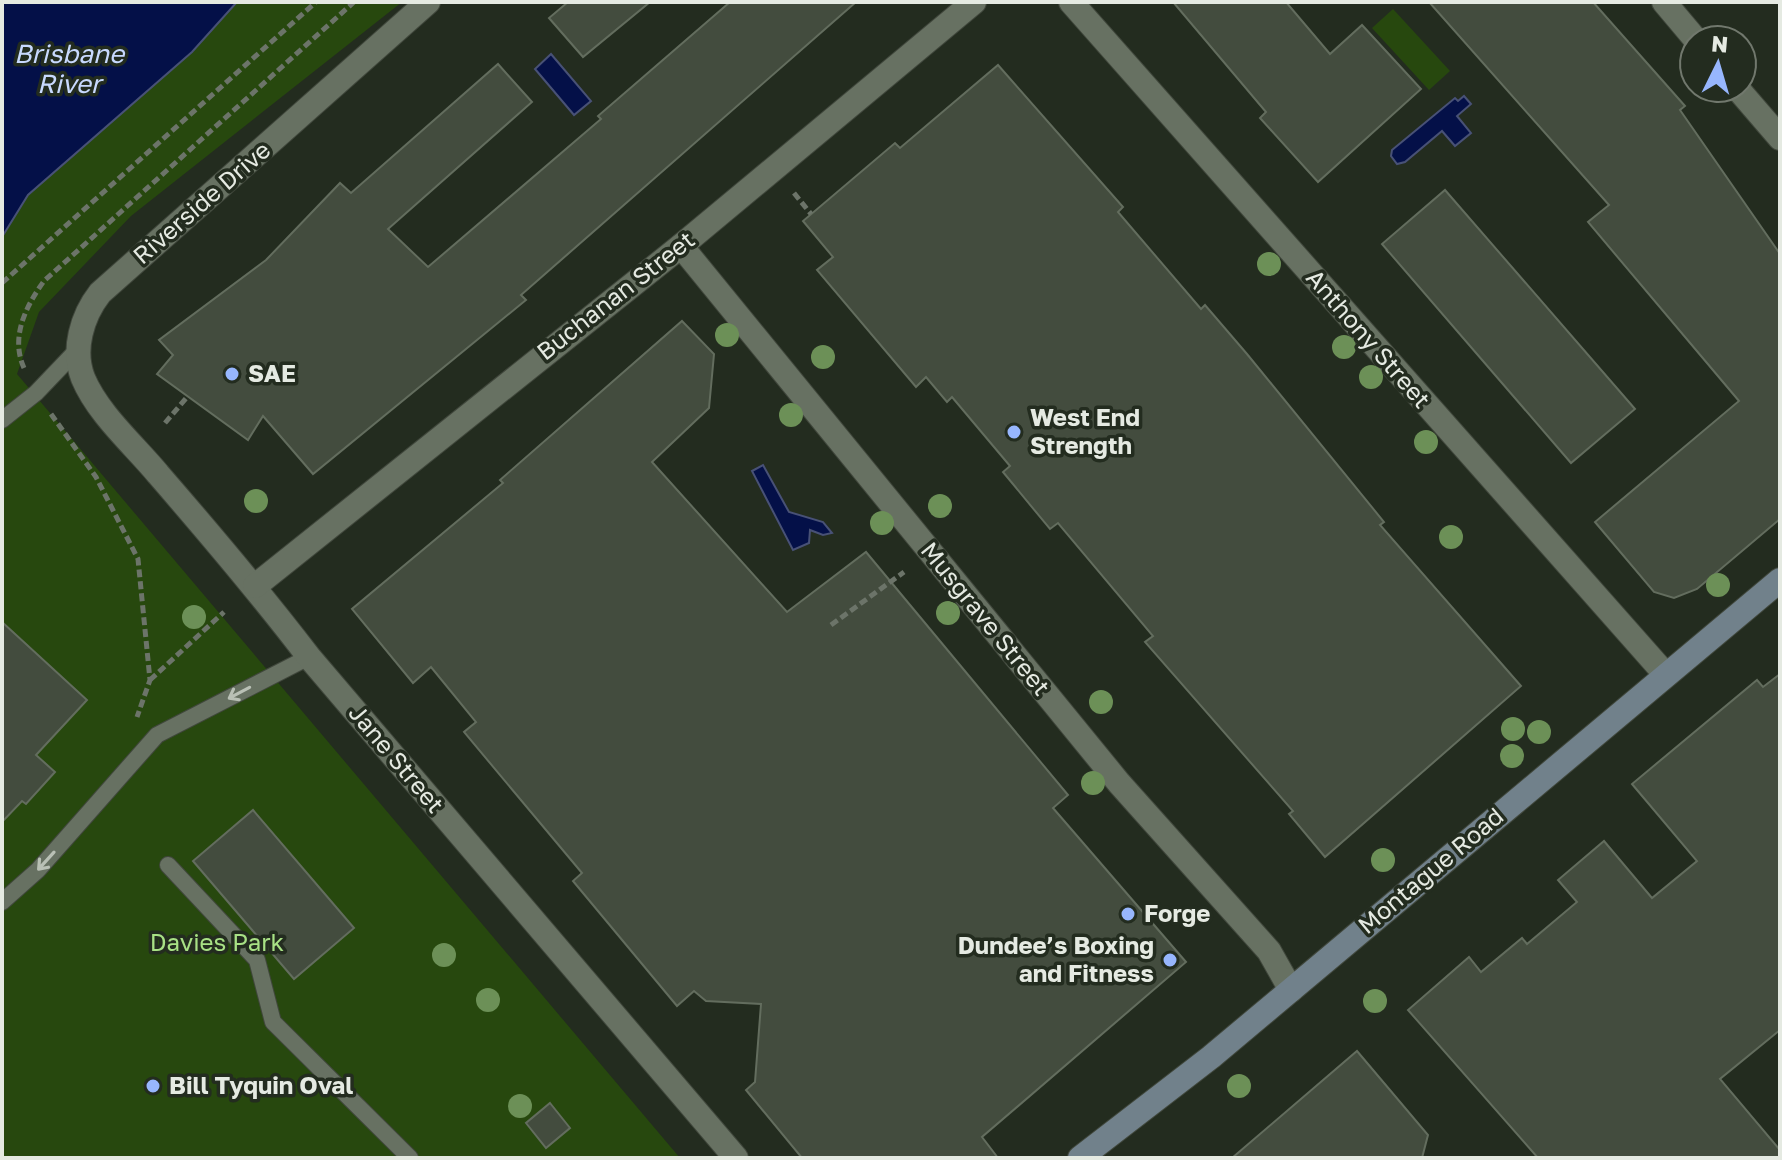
<svg xmlns="http://www.w3.org/2000/svg" width="1782" height="1160" font-family="'Golos Text',sans-serif">
  <style>
    .green { fill: #27480e }
    .water { fill: #041048; stroke: #485176; stroke-width: 2 }
    .building { fill: #434c3e; stroke: #636d5e; stroke-width: 2 }
    .lines { fill: none; stroke-linecap: round; stroke-linejoin: round }
    .lane-casing { stroke: #40473c; stroke-width: 18 }
    .street-casing { stroke: #40473c; stroke-width: 26 }
    .secondary-casing { stroke: #40473c; stroke-width: 26 }
    .path { stroke: #6c7469; stroke-width: 5; stroke-dasharray: 8 4; stroke-linecap: butt }
    .lane { stroke: #677162; stroke-width: 16 }
    .street { stroke: #677162; stroke-width: 24 }
    .secondary { stroke: #71818b; stroke-width: 24 }
    .tree { fill: #6c9057 }
    .oneway { stroke: #b9c0b5 }
    .poi-dot { fill: #97b6fd; stroke: #232c1f; stroke-width: 3 }
    .labels { text-anchor: middle; stroke-width: 7; stroke-linejoin: round; paint-order: stroke }
    .street-label { font-size: 24px; fill: #e5eae2; stroke: #232c1f }
    .poi-label { font-size: 24px; font-weight: bold; fill: #e5eae2; stroke: #232c1f; text-anchor: start }
    .park-label { font-size: 24px; fill: #a8e185; stroke: #232c1f }
    .water-label { font-size: 26px; font-style: italic; fill: #c8d9fe; stroke: #232c1f }
  </style>
  <rect width="100%" height="100%" fill="#232c1f"/>
  <g class="green">
    <path d="M237,2H402L131,216L39,312L17,374L680,1158H2V237L28,195L192,52Z"/>
    <path d="M1393,9L1450,71L1429,90L1372,28Z"/>
  </g>
  <g class="water">
    <path d="M2,2H237L192,52L28,195L2,237Z"/>
    <path d="M551,54L591,101L574,115L535,69Z"/>
    <path d="M1464,96L1471,104L1457,116L1471,133L1455,146L1442,131L1405,162L1397,164L1391,156L1392,150L1455,98L1458,101Z"/>
    <path d="M763,465L789,512L823,522L832,533L823,535L810,530L809,543L793,550L752,471Z"/>
  </g>
  <g class="building">
    <path d="M568,2H650L583,57L549,18Z"/>
    <path d="M730,2H856L521,295L526,300L313,474L263,416L248,440L157,374L173,355L159,340L266,260L340,183L351,193L498,64L532,102L388,229L428,267L601,119L598,116Z"/>
    <path d="M1173,2H1286L1330,54L1362,25L1421,89L1318,182L1260,118L1266,112Z"/>
    <path d="M1429,2H1593L1685,106L1680,110L1780,254V519L1697,589L1674,598L1654,592L1595,522L1739,401L1588,222L1609,205Z"/>
    <path d="M998,65L1123,207L1118,212L1201,309L1205,305L1247,354L1384,522L1380,525L1521,686L1325,857L1289,814L1293,811L1145,642L1153,636L1058,523L1050,529L1003,472L1010,466L952,397L947,402L926,377L916,387L817,270L833,257L803,221L895,143L900,148Z"/>
    <path d="M1445,190L1635,409L1571,463L1382,244Z"/>
    <path d="M682,321L714,354L709,408L652,462L787,612L866,552L1068,795L1053,808L1186,962L982,1137L998,1158H802L746,1090L755,1082L761,1004L706,1001L694,991L677,1006L573,881L582,873L464,732L476,722L431,667L413,683L352,609L503,483L500,480Z"/>
    <path d="M2,622L87,700L36,755L55,772L26,804L22,801L2,822Z"/>
    <path d="M1780,674V1030L1720,1079L1780,1150V1158H1538L1408,1010L1469,957L1481,972L1522,938L1527,944L1577,902L1558,880L1604,841L1652,898L1697,861L1632,784L1757,680L1763,687Z"/>
    <path d="M253,810L354,928L294,979L193,861Z"/>
    <path d="M1357,1051L1428,1135L1422,1158H1232Z"/>
    <path d="M550,1103L570,1128L546,1148L526,1123Z"/>
  </g>
  <g class="lines">
    <defs>
      <g id="lane">
        <path d="M2,420L36,393L79,348"/>
        <path d="M168,865L257,960L273,1022L410,1158"/>
        <path d="M2,902L38,870L157,735L309,657"/>
      </g>
      <g id="street">
        <path d="M428,2L100,293C82,316 72,350 83,378C98,414 134,445 158,474C210,534 261,594 309,657L736,1158"/>
        <path d="M1071,2L1666,675"/>
        <path d="M1664,2L1696,40"/>
        <path d="M1737,88L1780,138"/>
        <path d="M681,246L1119,783L1269,951L1291,990"/>
        <path d="M255,586L681,246L974,2"/>
      </g>
      <path id="secondary" d="M1080,1158L1211,1057L1780,580"/>
    </defs>
    <use href="#lane" class="lane-casing"/>
    <use href="#street" class="street-casing"/>
    <use href="#secondary" class="secondary-casing"/>
    <g class="path">
      <path d="M794,193L811,214"/>
      <path d="M2,283L316,2"/>
      <path d="M24,368C10,337 26,306 44,281L354,2"/>
      <path d="M51,414L96,477L138,559L150,680L137,717"/>
      <path d="M165,423L188,396"/>
      <path d="M831,625L904,572"/>
      <path d="M150,680L224,612"/>
    </g>
    <use href="#lane" class="lane"/>
    <use href="#street" class="street"/>
    <use href="#secondary" class="secondary"/>
  </g>
  <g class="tree">
    <circle cx="1269" cy="264" r="12"/>
    <circle cx="727" cy="335" r="12"/>
    <circle cx="1344" cy="347" r="12"/>
    <circle cx="823" cy="357" r="12"/>
    <circle cx="1371" cy="377" r="12"/>
    <circle cx="791" cy="415" r="12"/>
    <circle cx="1426" cy="442" r="12"/>
    <circle cx="256" cy="501" r="12"/>
    <circle cx="940" cy="506" r="12"/>
    <circle cx="882" cy="523" r="12"/>
    <circle cx="1451" cy="537" r="12"/>
    <circle cx="1718" cy="585" r="12"/>
    <circle cx="948" cy="613" r="12"/>
    <circle cx="194" cy="617" r="12"/>
    <circle cx="1101" cy="702" r="12"/>
    <circle cx="1513" cy="729" r="12"/>
    <circle cx="1539" cy="732" r="12"/>
    <circle cx="1512" cy="756" r="12"/>
    <circle cx="1093" cy="783" r="12"/>
    <circle cx="1383" cy="860" r="12"/>
    <circle cx="444" cy="955" r="12"/>
    <circle cx="488" cy="1000" r="12"/>
    <circle cx="1375" cy="1001" r="12"/>
    <circle cx="1239" cy="1086" r="12"/>
    <circle cx="520" cy="1106" r="12"/>
  </g>
  <defs><path id="oneway-shaft" d="M-6 0H5M1.5-3L5.5 0L1.5 3" fill="none" stroke-width="1.6" stroke-linecap="round" stroke-linejoin="round" transform="scale(2)"/></defs>
  <g class="oneway">
    <use href="#oneway-shaft" transform="translate(239 693) rotate(152)"/>
    <use href="#oneway-shaft" transform="translate(46 861) rotate(132)"/>
  </g>
  <g class="poi-dot">
    <circle cx="232" cy="374" r="8"/>
    <circle cx="1014" cy="432" r="8"/>
    <circle cx="1128" cy="914" r="8"/>
    <circle cx="1170" cy="960" r="8"/>
    <circle cx="153" cy="1086" r="8"/>
  </g>
  <g class="labels">
    <g class="street-label">
      <text transform="translate(202 203) rotate(-41)" y="8">Riverside Drive</text>
      <text transform="translate(616 296) rotate(-38)" y="8">Buchanan Street</text>
      <text transform="translate(1368 339) rotate(49)" y="8">Anthony Street</text>
      <text transform="translate(985 619) rotate(51)" y="8">Musgrave Street</text>
      <text transform="translate(396 759) rotate(50)" y="8">Jane Street</text>
      <text transform="translate(1431 871) rotate(-40)" y="8">Montague Road</text>
    </g>
    <g class="poi-label">
      <text x="248" y="382">SAE</text>
      <text x="1030" y="426">West End<tspan x="1030" dy="28">Strength</tspan></text>
      <text x="1144" y="922">Forge</text>
      <text x="1154" y="954" text-anchor="end">Dundee’s Boxing<tspan x="1154" dy="28">and Fitness</tspan></text>
      <text x="169" y="1094">Bill Tyquin Oval</text>
    </g>
    <g class="park-label">
      <text x="217" y="951">Davies Park</text>
    </g>
    <g class="water-label">
      <text x="69" y="63">Brisbane<tspan x="69" dy="30">River</tspan></text>
    </g>
  </g>
  <rect width="1782" height="1160" fill="none" stroke="#e5eae2" stroke-width="8"/>
  <g transform="translate(1718 64) rotate(5)"><circle r="38" fill="#232c1f" stroke="#71786d" stroke-width="2"/>
  <path d="M0-6L14 30L0 20L-14 30Z" fill="#97b6fd"/>
  <text y="-12" font-size="22" font-weight="bold" text-anchor="middle" fill="#e5eae2">N</text>
  </g>
</svg>
